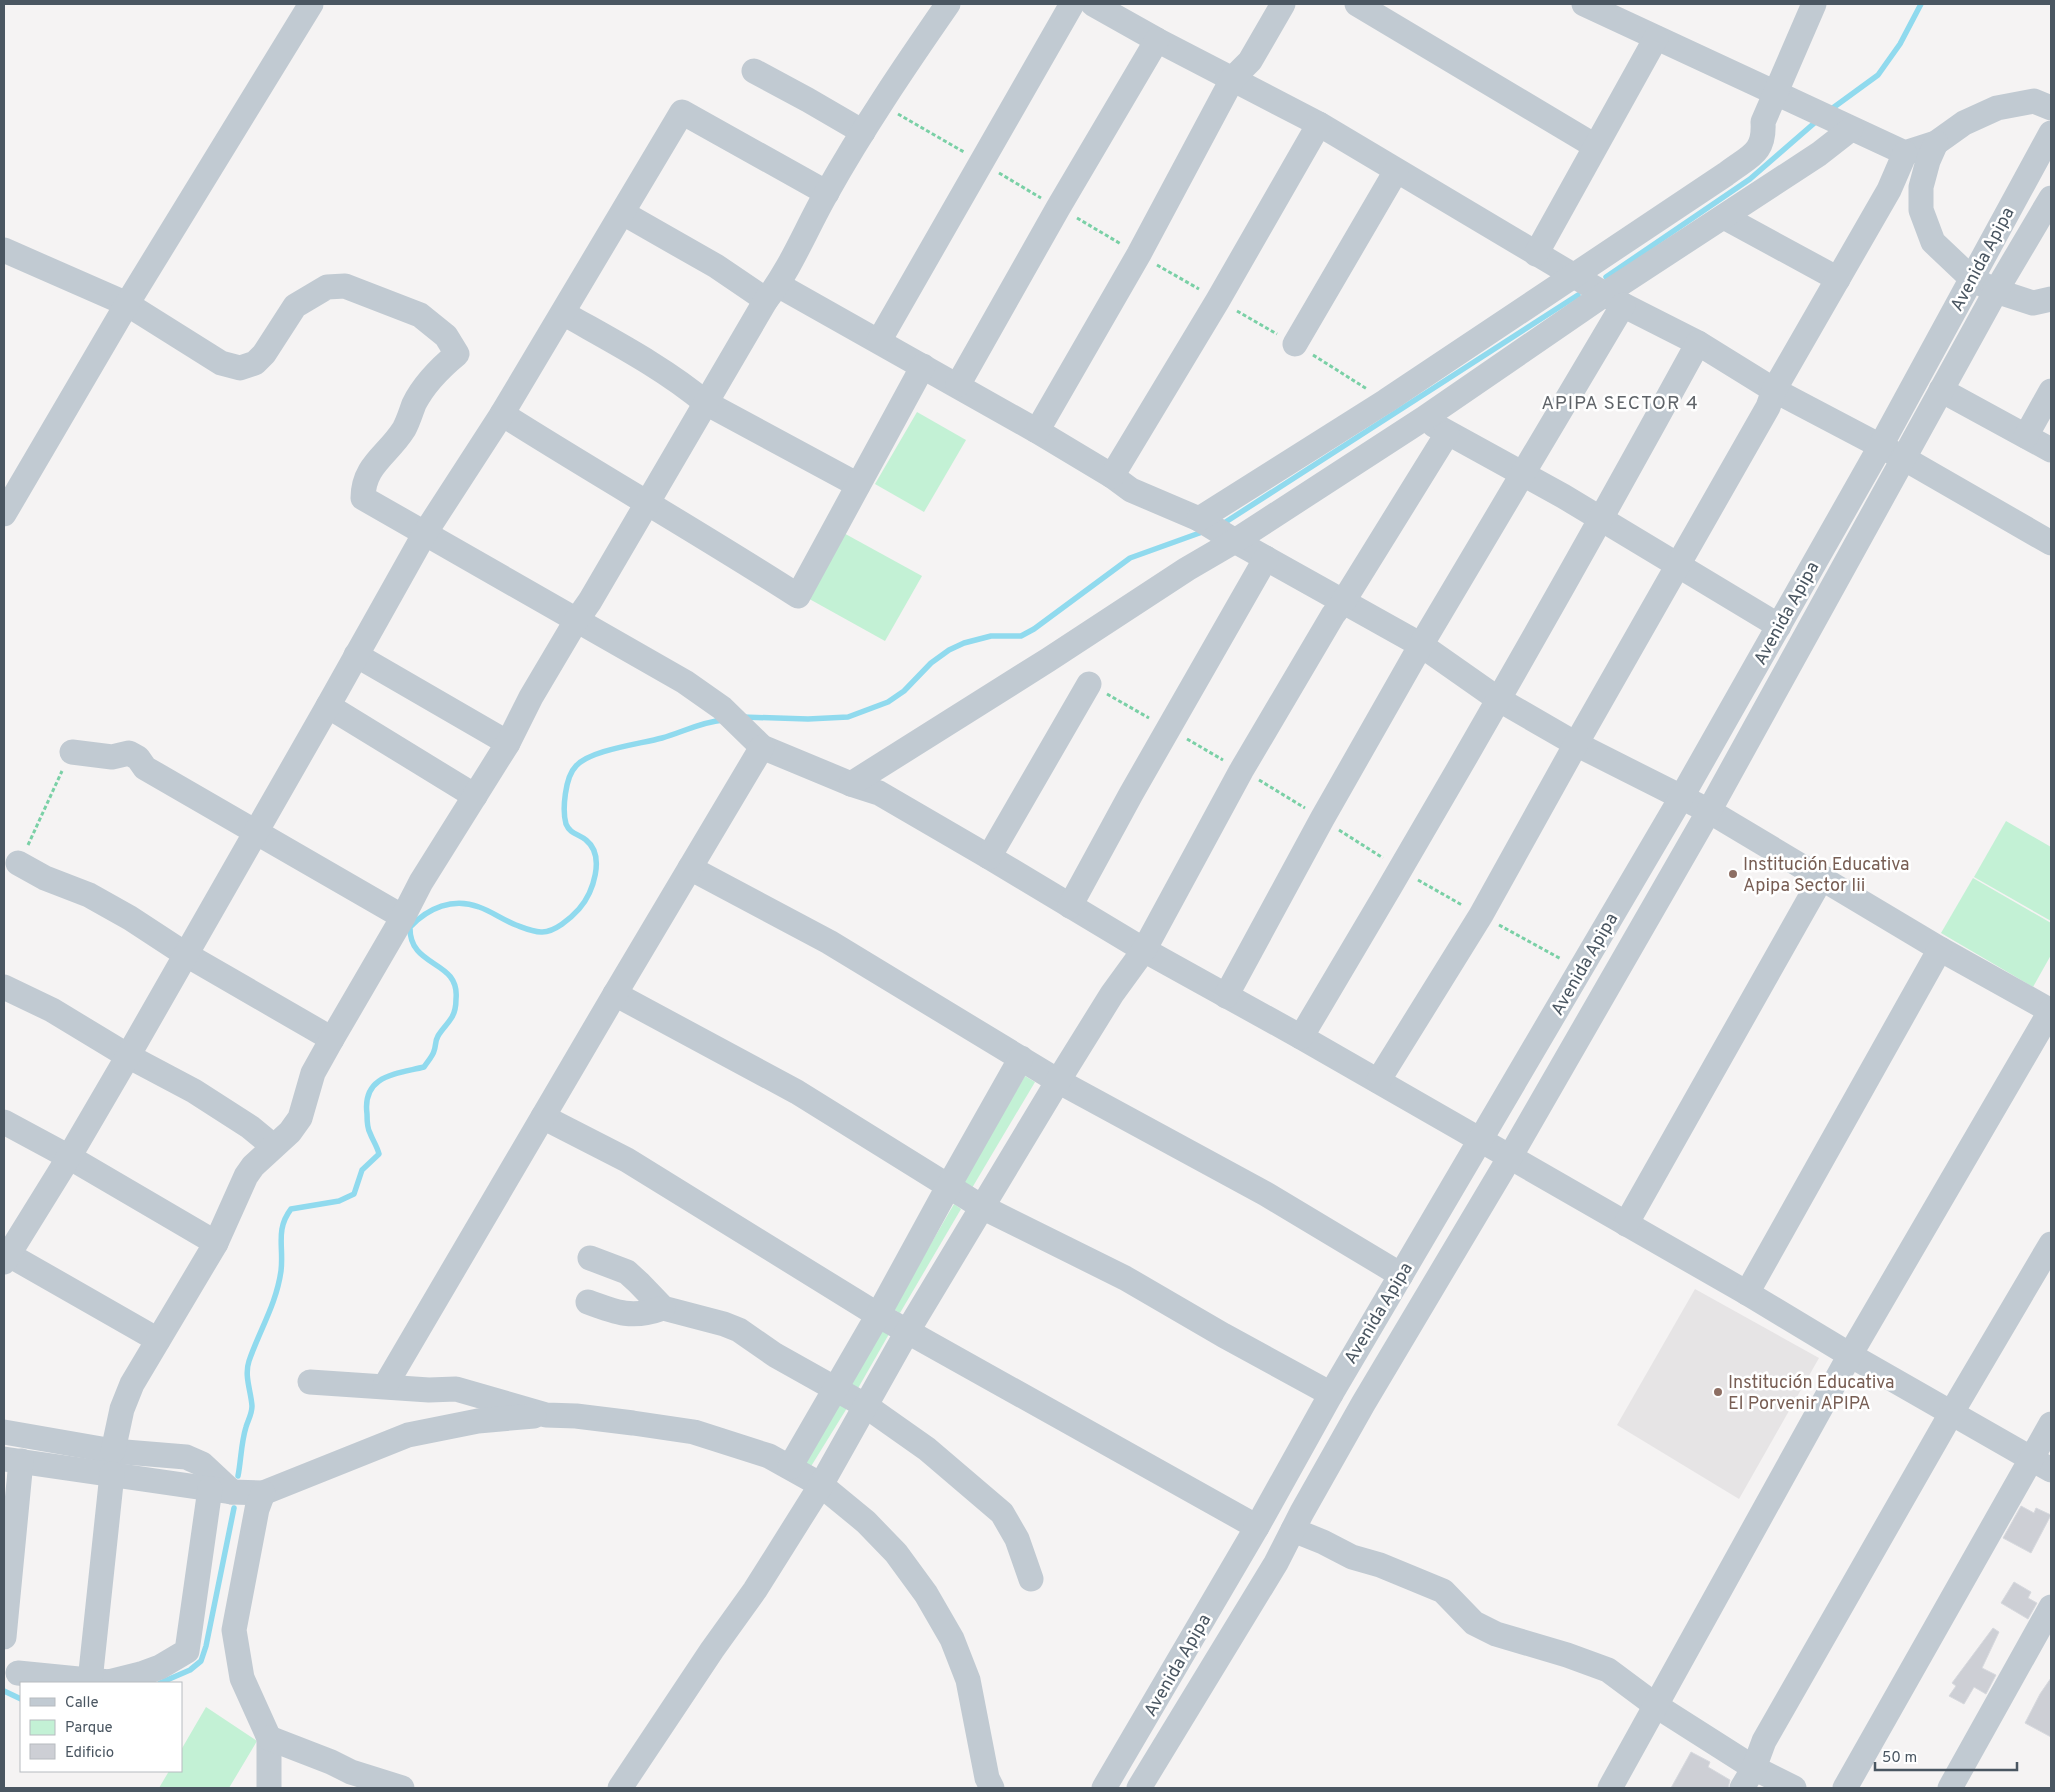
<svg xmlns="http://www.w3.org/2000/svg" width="2055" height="1792" font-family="Overpass,sans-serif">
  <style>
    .education { fill: #e6e4e5 }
    .green { fill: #c3f1d5 }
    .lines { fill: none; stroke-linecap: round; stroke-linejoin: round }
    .stream { stroke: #90daee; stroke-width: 5.5 }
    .building { fill: #cdcfd5; stroke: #d7d9de }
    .path { stroke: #7ad0a6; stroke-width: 3; stroke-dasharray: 4 2.5; stroke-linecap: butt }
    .minor { stroke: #c1cad2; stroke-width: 25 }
    .education-dot { fill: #8d6e63; stroke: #fff; stroke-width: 2 }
    .labels { text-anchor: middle; stroke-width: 5; stroke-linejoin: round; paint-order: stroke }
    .street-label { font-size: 18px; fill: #4a5661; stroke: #fff }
    .education-label { font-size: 18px; fill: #785e54; stroke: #fff; text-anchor: start }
    .neighbourhood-label { font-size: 19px; letter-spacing: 1px; fill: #5f6368; stroke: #fff }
  </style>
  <rect width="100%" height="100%" fill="#f5f3f3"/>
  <path class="education" d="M1695,1289L1819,1358L1739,1499L1617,1425Z"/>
  <g class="green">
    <path d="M917,412L966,440L924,512L875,484Z"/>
    <path d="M840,531L922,576L885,641L804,596Z"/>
    <path d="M2006,821L2051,847V921L1974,877Z"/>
    <path d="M1973,878L2051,923V955L2033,987L1941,933Z"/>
    <path d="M1025,1076L1035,1082L972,1188L962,1182Z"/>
    <path d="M954,1204L961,1209L900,1313L893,1309Z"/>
    <path d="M883,1330L889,1334L857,1390L850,1386Z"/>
    <path d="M840,1403L847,1408L810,1468L803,1463Z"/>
    <path d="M206,1707L257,1741L229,1788H159L169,1771H181V1750Z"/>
  </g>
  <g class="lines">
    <g class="stream">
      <path d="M1830,110L1878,75L1900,44L1921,4"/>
      <path d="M1606,277L1750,179L1819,119"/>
      <path d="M1221,525L1578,295"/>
      <path d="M742,717L808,719L848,717L888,702L904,691L931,663L949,650L964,643L991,636H1021L1034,629L1130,558L1205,531"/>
      <path d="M238,1476C241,1461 241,1443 246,1427C248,1420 252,1414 252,1406C251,1391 244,1376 249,1361C260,1329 276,1305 281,1271C284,1247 275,1230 291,1209L339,1201L354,1194L362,1170L379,1154C377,1146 373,1141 370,1133C367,1128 367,1120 367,1114C362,1075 396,1074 424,1067C427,1062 433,1056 434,1051C436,1046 435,1041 438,1036C442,1029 448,1024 452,1017C455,1012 456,1005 456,999C460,959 409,969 410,927C428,908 453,897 479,907C491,911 503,920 516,925C524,928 533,932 541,932C554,933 571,918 579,909C593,893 606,856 586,840C579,834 570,834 566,824C562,810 565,777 576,766C590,750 640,744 662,738C683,732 701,722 723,720"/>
      <path d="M160,1683L190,1670L201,1661L206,1646L234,1508"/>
      <path d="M4,1691L21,1699"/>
    </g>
  </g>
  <g class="building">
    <path d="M2021,1506L2034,1513L2036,1508L2051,1515L2031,1553L2003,1538Z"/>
    <path d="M2014,1582L2031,1592L2028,1598L2037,1603L2028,1619L2001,1603Z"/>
    <path d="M1993,1628L1999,1632L1982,1668L1996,1675L1986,1694L1974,1687L1964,1704L1949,1696L1956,1686L1952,1683Z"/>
    <path d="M2051,1678V1737L2025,1723L2040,1694Z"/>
    <path d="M1691,1752L1710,1762L1708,1767L1730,1780L1728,1788H1671Z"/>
  </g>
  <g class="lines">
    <g class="path">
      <path d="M898,114L964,152"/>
      <path d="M999,173L1041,198"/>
      <path d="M1077,218L1121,244"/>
      <path d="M1157,265L1199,289"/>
      <path d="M1237,311L1277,334"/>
      <path d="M1313,355L1367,389"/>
      <path d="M1107,694L1149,718"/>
      <path d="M1187,739L1223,760"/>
      <path d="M1259,780L1305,808"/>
      <path d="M1339,830L1383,858"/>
      <path d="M28,845L62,771"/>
      <path d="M1418,880L1462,905"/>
      <path d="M1499,925L1561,959"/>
    </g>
    <g class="minor">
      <path d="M1093,4L1157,40L1319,124L1623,305L1698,343L1774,390L1905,459L2051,543"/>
      <path d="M1357,4L1595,146"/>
      <path d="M1584,4L1905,153L1936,143L1964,123L1997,108L2034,101L2051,108"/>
      <path d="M754,71L808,100L863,132"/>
      <path d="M1936,143L1928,161L1921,187V210L1933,242L1972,279L1996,291L2033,303L2051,299"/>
      <path d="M623,213L716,266L766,300"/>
      <path d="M1724,217L1838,279"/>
      <path d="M4,250L127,304L221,363L240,368L255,363L264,354L295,306L327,287L345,286L420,315L446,336L457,354C440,368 424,384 414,404C411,412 408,422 404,429C388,455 363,465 363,498L685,682L722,708L762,747L851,784L879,793L989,857L1144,950L1301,1037L1747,1293L1850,1355L2051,1470"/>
      <path d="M1536,254L1656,38"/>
      <path d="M778,285L1037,431L1112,476L1131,490L1199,519L1235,541L1421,645L1498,699L1576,744L1709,811L1940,949L2051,1011"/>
      <path d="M563,313C612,341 663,367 706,403L858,485"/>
      <path d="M879,341L1072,4"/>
      <path d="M1295,344L1396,171"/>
      <path d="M958,385L1058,208L1157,40"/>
      <path d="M1941,390L2051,450"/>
      <path d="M502,414C600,476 700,533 798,596L923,366"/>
      <path d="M1434,425L1563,496L1779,626"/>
      <path d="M1037,431L1139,254L1233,78L1250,61L1283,4"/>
      <path d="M2026,436L2051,391"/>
      <path d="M1112,476L1218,300L1319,124"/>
      <path d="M4,514L127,304L311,4"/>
      <path d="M1199,519L1386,401L1726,174C1749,156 1765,154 1763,122L1814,4"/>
      <path d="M356,655L508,743"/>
      <path d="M328,706L475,796"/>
      <path d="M72,752L112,757L129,753L138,758L145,768L403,917"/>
      <path d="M851,784L1048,660L1187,569L1235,541L1423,419L1605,294L1819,154L1851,129"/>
      <path d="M989,857L1089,684"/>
      <path d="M18,863L45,878L89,895L130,918L185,954L332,1039"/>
      <path d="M690,868L829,942L1058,1081L1266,1194L1401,1275"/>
      <path d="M1070,906L1131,794L1266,558"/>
      <path d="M4,987L52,1010L128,1056L194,1091L250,1127L273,1146"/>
      <path d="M615,994L797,1092L982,1207L1125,1278L1223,1335L1331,1394"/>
      <path d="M1226,996L1322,819L1421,645L1623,305"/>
      <path d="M1301,1037C1438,808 1570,577 1698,343"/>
      <path d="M1378,1081L1481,915L1576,744L1768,407L1774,390L1889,190L1905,153"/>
      <path d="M543,1117L627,1160L878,1315L1257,1527"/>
      <path d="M4,1122L69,1157L216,1243"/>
      <path d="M1626,1224L1822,877"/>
      <path d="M4,1252L158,1340"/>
      <path d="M590,1258L627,1272L639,1283L663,1308L724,1324L739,1330L775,1355L866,1406L927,1449L1002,1513L1017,1539L1031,1579"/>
      <path d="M4,1262L69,1157L128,1056L328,706L425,533L502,414L682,112L827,193"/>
      <path d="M1747,1293L1940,949"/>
      <path d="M588,1302C617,1313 633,1319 663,1308"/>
      <path d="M310,1382L429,1390L456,1389L546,1415L576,1416L633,1423L694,1432L769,1456L821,1485L866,1522L896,1553L926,1594L952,1639L968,1680L987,1778L992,1788"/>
      <path d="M385,1386L615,994L762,747"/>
      <path d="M4,1432L113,1451L186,1457L202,1464L232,1492"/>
      <path d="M113,1451L122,1409L132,1384L216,1243L246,1176L253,1166L290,1132L300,1118L313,1073L332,1039L403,917L421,882L508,743L531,697L576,621L590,601L766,300C791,268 806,229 826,194C863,128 905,66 948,4"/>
      <path d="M4,1459L232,1492L263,1493L408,1435L478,1421L534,1416"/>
      <path d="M790,1467L878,1315L948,1187L1021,1058"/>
      <path d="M263,1493L257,1509L234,1630L242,1678L269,1738V1788"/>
      <path d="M1293,1530L1323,1542L1352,1557L1380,1565L1443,1591L1474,1623L1496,1634L1567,1655L1608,1670L1655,1705L1754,1768L1794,1788"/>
      <path d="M4,1637L21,1461"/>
      <path d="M18,1673L109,1682L141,1674L160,1667L187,1651L210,1489"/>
      <path d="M90,1681L112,1474"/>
      <path d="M269,1738L331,1762L351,1772L402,1788"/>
      <path d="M620,1788L712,1650L755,1590L821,1485L907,1332L1058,1081L1112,994L1144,950L1241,771L1333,615L1343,602L1447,434"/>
      <path d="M1104,1788L1257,1527L1331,1394L1681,798L1880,447L2051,133"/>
      <path d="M1139,1788L1276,1563L1302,1512L1363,1404L1510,1157L1709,811L1996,291L2051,198"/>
      <path d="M1610,1788L1850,1355L2051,1010"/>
      <path d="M1742,1788L1754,1768L1764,1741L1952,1412L2051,1244"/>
      <path d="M1845,1788L2051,1424"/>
      <path d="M1950,1788L2051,1607"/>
    </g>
  </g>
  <g class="education-dot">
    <circle cx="1733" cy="874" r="5"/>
    <circle cx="1718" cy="1392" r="5"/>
  </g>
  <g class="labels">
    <g class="street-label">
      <text transform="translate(1982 259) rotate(-62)" y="6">Avenida Apipa</text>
      <text transform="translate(1786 613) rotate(-61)" y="6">Avenida Apipa</text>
      <text transform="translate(1584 964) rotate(-60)" y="6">Avenida Apipa</text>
      <text transform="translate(1378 1313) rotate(-59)" y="6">Avenida Apipa</text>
      <text transform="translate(1177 1665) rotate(-60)" y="6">Avenida Apipa</text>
    </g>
    <g class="education-label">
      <text x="1743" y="870">Institución Educativa<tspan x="1743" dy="21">Apipa Sector Iii</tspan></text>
      <text x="1728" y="1388">Institución Educativa<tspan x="1728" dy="21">El Porvenir APIPA</tspan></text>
    </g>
    <g class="neighbourhood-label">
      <text x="1620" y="409">APIPA SECTOR 4</text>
    </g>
  </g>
  <rect width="2055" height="1792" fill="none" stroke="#4a5661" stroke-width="10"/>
  <rect x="20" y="1682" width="162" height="90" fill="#ffffff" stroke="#b7bbc0"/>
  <rect x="30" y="1698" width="25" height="8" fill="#c1cad2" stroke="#b7bbc0"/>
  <text x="65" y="1707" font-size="15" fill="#4a5661">Calle</text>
  <rect x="30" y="1720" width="25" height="15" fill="#c3f1d5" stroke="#b7bbc0"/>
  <text x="65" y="1732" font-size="15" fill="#4a5661">Parque</text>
  <rect x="30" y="1744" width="25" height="15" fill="#cdcfd5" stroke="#b7bbc0"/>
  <text x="65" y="1757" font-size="15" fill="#4a5661">Edificio</text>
  <path d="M1875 1762v8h142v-8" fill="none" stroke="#4a5661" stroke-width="2.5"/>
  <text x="1882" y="1762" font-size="15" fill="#4a5661" stroke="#ffffff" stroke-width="4" paint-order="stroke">50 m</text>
</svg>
